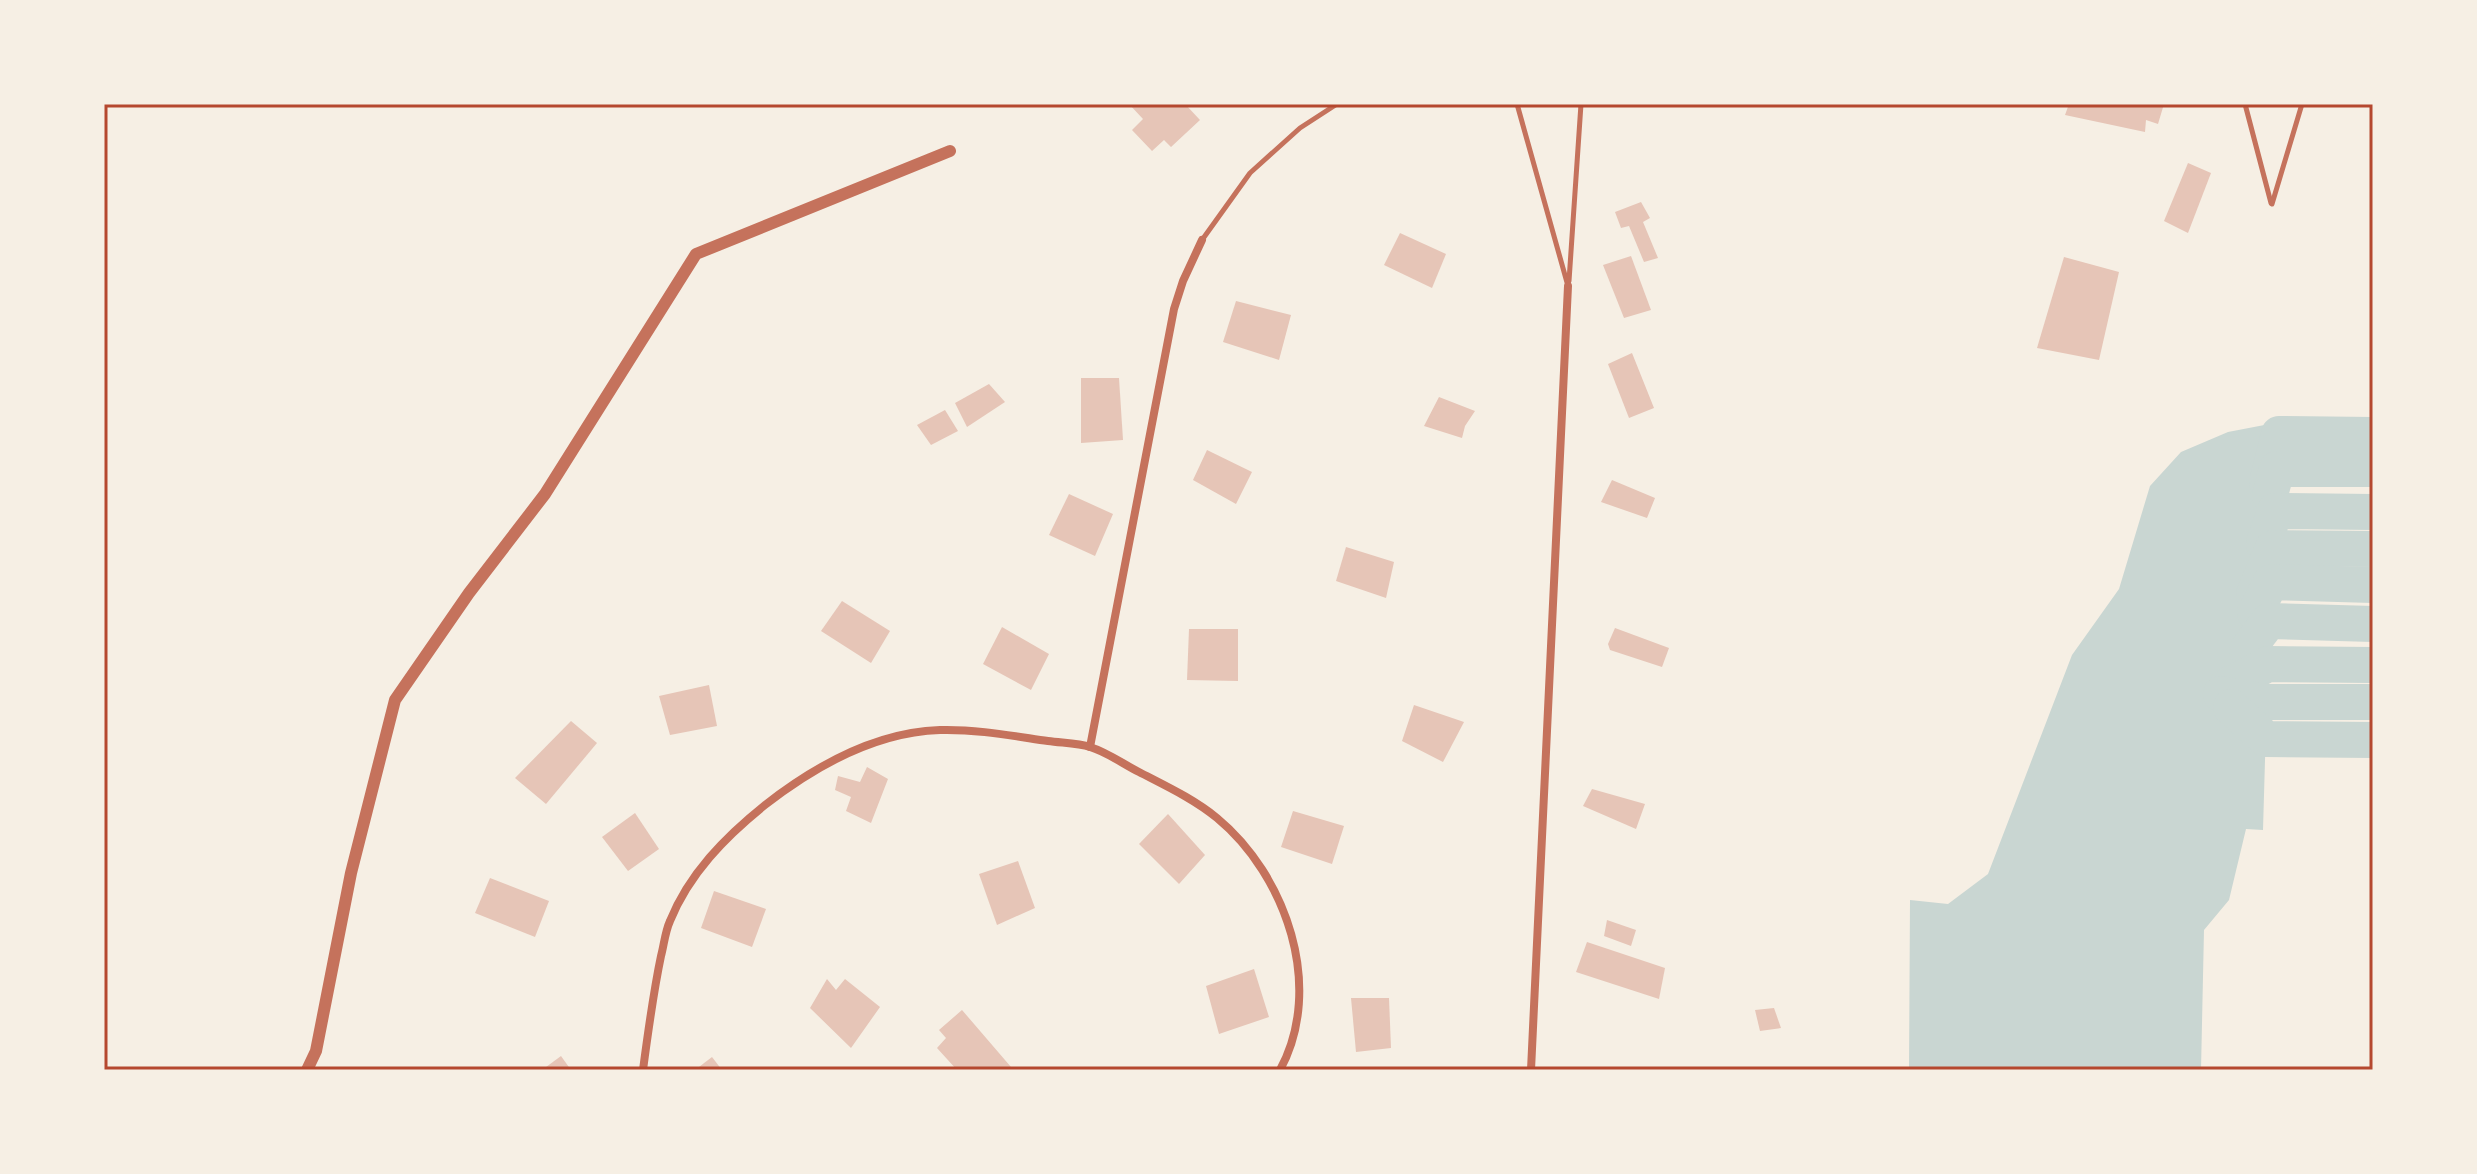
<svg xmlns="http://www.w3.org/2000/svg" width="2477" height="1174" font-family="'Exo 2',sans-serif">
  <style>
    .water { fill: #c9d6d2 }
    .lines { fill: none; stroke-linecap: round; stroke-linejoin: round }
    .river { stroke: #c9d6d2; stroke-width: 36 }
    .building { fill: #e6c5b7 }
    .service { stroke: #c5725c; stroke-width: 5 }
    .minor { stroke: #c5725c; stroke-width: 8 }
    .tertiary { stroke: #c5725c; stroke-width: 12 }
    .neatline { fill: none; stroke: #b5482f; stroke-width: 3 }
  </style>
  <rect width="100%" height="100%" fill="#f6efe4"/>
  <path class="water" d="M2280,422L2269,621L2263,830L2246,829L2229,900L2204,930L2201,1070H1909L1910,900L1948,904L1988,874L2072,655L2119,589L2150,486L2181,452L2228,432Z"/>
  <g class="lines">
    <g class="river">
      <path d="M2267,482L2279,434L2373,435"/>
      <path d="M2270,495L2277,469H2373"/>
      <path d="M2264,543L2275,511L2373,512"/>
      <path d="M2254,594L2273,548L2373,549"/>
      <path d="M2255,613L2271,582L2373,585"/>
      <path d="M2247,650L2269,621L2373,624"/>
      <path d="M2227,686L2268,664L2373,665"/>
      <path d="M2221,694L2267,702H2373"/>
      <path d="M2231,707L2266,739L2373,740"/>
    </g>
  </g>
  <g class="building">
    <path d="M1129,104H1185L1200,120L1171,147L1164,140L1152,151L1132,130L1143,119Z"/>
    <path d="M2069,104H2164L2158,124L2146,120L2145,132L2065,115Z"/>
    <path d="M2188,163L2211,173L2188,233L2164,221Z"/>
    <path d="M1641,202L1650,218L1643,222L1658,258L1644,262L1629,226L1621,228L1615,212Z"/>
    <path d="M1400,233L1446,254L1432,288L1384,265Z"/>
    <path d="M1631,256L1651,310L1624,318L1603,265Z"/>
    <path d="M2064,257L2119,272L2099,360L2037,348Z"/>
    <path d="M1236,301L1291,315L1279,360L1223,342Z"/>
    <path d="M1632,353L1654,408L1629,418L1608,364Z"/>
    <path d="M1081,378H1119L1123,440L1081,443Z"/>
    <path d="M989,384L1005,402L967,427L955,403Z"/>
    <path d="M1439,397L1475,411L1465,426L1462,438L1424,426Z"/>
    <path d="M945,410L958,431L931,445L917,425Z"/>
    <path d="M1207,450L1252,472L1236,504L1193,480Z"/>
    <path d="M1612,480L1655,498L1647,518L1601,502Z"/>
    <path d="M1069,494L1113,514L1095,556L1049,535Z"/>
    <path d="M1346,547L1394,562L1386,598L1336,581Z"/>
    <path d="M842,601L890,631L871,663L821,631Z"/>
    <path d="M1002,627L1049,654L1031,690L983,664Z"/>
    <path d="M1615,628L1669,648L1662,667L1610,650L1608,644Z"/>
    <path d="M1189,629H1238V681L1187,680Z"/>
    <path d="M709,685L717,726L670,735L659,696Z"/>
    <path d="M1414,705L1464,722L1443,762L1402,741Z"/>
    <path d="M571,721L597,743L546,804L515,778Z"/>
    <path d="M867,767L888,779L871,823L846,811L851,797L835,790L838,776L860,782Z"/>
    <path d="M1592,789L1645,804L1636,829L1583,806Z"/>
    <path d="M1293,811L1344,826L1332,864L1281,847Z"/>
    <path d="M635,813L659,849L628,871L602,837Z"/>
    <path d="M1168,814L1205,855L1179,884L1139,844Z"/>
    <path d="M1018,861L1035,908L997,925L979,874Z"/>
    <path d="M490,878L549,901L535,937L475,913Z"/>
    <path d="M714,891L766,909L752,947L701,928Z"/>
    <path d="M1607,920L1636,930L1631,946L1604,936Z"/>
    <path d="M1587,942L1665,968L1659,999L1576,972Z"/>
    <path d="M1254,969L1269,1017L1219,1034L1206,986Z"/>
    <path d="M827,979L836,990L845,979L880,1007L851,1048L810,1008Z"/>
    <path d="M1351,998H1389L1391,1048L1356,1052Z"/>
    <path d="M1774,1008L1781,1028L1760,1031L1755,1010Z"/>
    <path d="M962,1010L1011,1067L1008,1070H957L937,1048L946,1038L939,1030Z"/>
    <path d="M561,1056L571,1070H542Z"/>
    <path d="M712,1057L722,1070H695Z"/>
  </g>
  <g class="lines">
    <g class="service">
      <path d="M1517,104L1568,286"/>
      <path d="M2245,104L2271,203"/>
      <path d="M2272,204L2302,104"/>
      <path d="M1202,240L1250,173L1300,128L1337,104"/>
      <path d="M1569,281L1581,104"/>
    </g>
    <g class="minor">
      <path d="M1090,747L1174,309L1183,281L1202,240"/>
      <path d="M643,1070C648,1032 653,994 661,956C664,945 665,932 670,921C689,874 725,837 765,805C815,766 875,732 940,730C976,729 1013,736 1048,741C1062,743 1078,743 1090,747C1107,752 1123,764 1139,772C1166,786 1194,799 1217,818C1286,875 1325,987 1280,1070"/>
      <path d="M1531,1070L1568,286"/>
    </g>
    <path class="tertiary" d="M307,1070L316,1051L351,873L395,700L469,593L545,494L696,254L950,151"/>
  </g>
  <rect width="2477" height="1174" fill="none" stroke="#f6efe4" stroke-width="212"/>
  <rect x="106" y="106" width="2265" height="962" class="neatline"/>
</svg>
